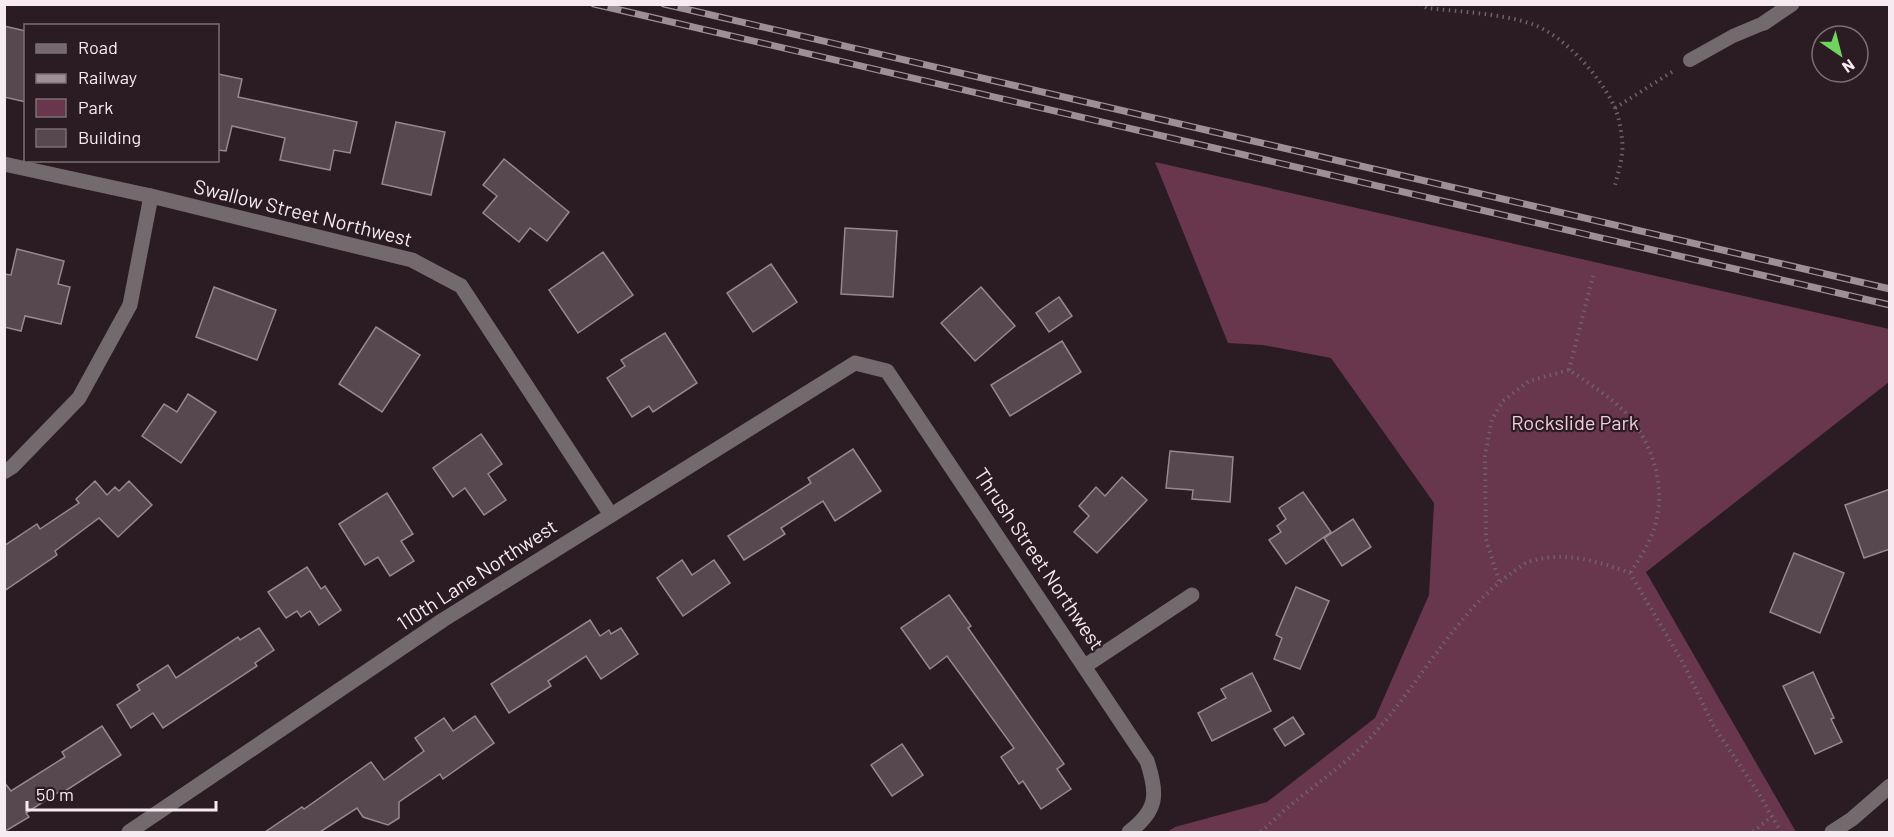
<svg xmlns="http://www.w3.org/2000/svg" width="1894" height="837" font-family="Barlow,sans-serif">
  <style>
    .green { fill: #68374e }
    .building { fill: #57474e; stroke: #99868e; stroke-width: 1.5 }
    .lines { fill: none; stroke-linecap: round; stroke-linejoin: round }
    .path { stroke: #6f6268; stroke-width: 4; stroke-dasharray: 1.5 4.5; stroke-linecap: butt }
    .lane { stroke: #726a6d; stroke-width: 14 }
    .street { stroke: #726a6d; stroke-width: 15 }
    .rail-casing { stroke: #9c8f95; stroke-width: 7 }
    .rail { stroke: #2a1c22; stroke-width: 4.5; stroke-dasharray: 14; stroke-linecap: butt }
    .labels { text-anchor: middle; stroke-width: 4.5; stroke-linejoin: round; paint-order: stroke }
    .street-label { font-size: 20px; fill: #f6ebf0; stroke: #2a1c22 }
    .park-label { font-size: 20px; fill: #f4cddd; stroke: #2a1c22 }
  </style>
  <rect width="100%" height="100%" fill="#2a1c22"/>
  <path class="green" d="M1155,162L1889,329V382L1646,572L1796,832H1167L1175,827L1267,802L1375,718L1429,595L1434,503L1331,358L1263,345L1228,343Z"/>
  <g class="building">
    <path d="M4,26L26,31V102L4,97Z"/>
    <path d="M218,74L242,79L238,97L357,122L350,153L334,150L330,170L280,160L285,138L232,126L226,151L218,150Z"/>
    <path d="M396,122L445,132L431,195L382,184Z"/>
    <path d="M504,159L569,212L547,241L530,228L519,242L483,213L497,196L483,185Z"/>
    <path d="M845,228L897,231L893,297L841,294Z"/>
    <path d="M17,249L64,261L58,284L70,287L61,324L25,316L21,331L4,327V274L11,275Z"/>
    <path d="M603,252L633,295L578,333L549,290Z"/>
    <path d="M771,264L797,302L753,332L727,293Z"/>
    <path d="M214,287L276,310L257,360L196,337Z"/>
    <path d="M981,287L1015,326L975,361L941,323Z"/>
    <path d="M1059,297L1072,316L1049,332L1036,313Z"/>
    <path d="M376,327L420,355L382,412L339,384Z"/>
    <path d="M665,333L697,383L653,412L649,406L632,417L607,378L625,366L621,360Z"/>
    <path d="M1062,341L1081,372L1010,416L991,385Z"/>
    <path d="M188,394L216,412L181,463L142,436L164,404L177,412Z"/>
    <path d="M481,434L502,464L488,474L506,500L484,515L465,488L453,497L433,468Z"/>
    <path d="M853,449L881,491L835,521L823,501L781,528L785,534L744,560L728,536L811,483L808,478Z"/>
    <path d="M1170,451L1233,457L1230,502L1192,499L1193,490L1166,488Z"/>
    <path d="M1122,477L1147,500L1097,553L1074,532L1089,516L1079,506L1096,487L1105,496Z"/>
    <path d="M95,481L107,495L115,487L119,491L129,481L152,505L118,537L99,518L55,551L57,555L4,591V546L37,524L40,529L79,503L76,499Z"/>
    <path d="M1890,489V549L1864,558L1845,505Z"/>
    <path d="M1303,492L1331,532L1286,564L1269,540L1281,532L1277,526L1286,519L1279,508Z"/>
    <path d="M387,493L413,534L401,541L414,561L390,576L378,557L365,565L339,524Z"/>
    <path d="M1353,519L1371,547L1342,566L1324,538Z"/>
    <path d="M1794,553L1844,573L1820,633L1770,612Z"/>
    <path d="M682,560L692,575L714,560L730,583L683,616L657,578Z"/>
    <path d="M307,567L321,589L325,586L341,610L319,625L310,611L301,617L297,611L286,618L268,592Z"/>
    <path d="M1296,587L1329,601L1300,669L1274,659L1282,638L1276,635Z"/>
    <path d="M949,595L971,626L968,628L1064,764L1057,769L1071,789L1041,809L1023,781L1019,784L1001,757L1014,748L947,656L930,669L901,628Z"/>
    <path d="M590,620L600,636L609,630L611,634L621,628L638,654L601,679L586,656L548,681L551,686L509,713L491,684Z"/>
    <path d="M259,628L274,650L255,663L257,666L163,728L153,713L131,728L117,705L140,690L137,685L168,665L176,678L238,637L240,640Z"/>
    <path d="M1813,672L1834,718L1831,719L1842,742L1815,754L1783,686Z"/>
    <path d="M1252,673L1271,711L1212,741L1198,713L1226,698L1221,689Z"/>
    <path d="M475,716L494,743L443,779L440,774L399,802V818L388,825L363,817L357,808L320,832H265L302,807L304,809L371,762L384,780L424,751L415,738L444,718L453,731Z"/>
    <path d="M1293,717L1304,734L1285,746L1274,729Z"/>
    <path d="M102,726L121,755L62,793L60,791L26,813L29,817L4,832V782L11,791L65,757L62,752Z"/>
    <path d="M902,744L923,775L892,796L871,765Z"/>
  </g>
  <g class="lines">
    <g class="path">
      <path d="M1420,4L1427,8C1461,12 1499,13 1532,24C1565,36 1601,77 1615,108C1619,117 1621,130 1622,139C1624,154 1619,170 1615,185"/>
      <path d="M1615,108L1675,70"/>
      <path d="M1569,370L1593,276"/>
      <path d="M1499,581L1486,539L1485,455L1492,419L1503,401L1529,381L1569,370C1588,383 1609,396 1625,412C1654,443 1668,492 1653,532C1647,547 1639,560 1630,573"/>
      <path d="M1261,832C1273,821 1285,809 1298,799C1323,779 1349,761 1371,737C1418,687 1456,611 1513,572C1518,569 1523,564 1528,562C1563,550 1597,561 1630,573L1683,663L1713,725L1759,794L1781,832"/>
      <path d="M1753,832L1771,817"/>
    </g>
    <path class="lane" d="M1690,60L1733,36L1764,23"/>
    <g class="street">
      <path d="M1764,23L1792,4"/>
      <path d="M4,164L151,196L412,260L461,286L611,515"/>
      <path d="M4,472L12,467L79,398L130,305L151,196"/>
      <path d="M1085,666L1192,595"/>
      <path d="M129,832L443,620L855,363L887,371L1147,761C1158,794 1158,810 1129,832"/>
      <path d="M1832,832L1852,819L1890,786"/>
    </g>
    <defs>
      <g id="rail">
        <path d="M594,4L1890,305"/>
        <path d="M664,4L1890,289"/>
      </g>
    </defs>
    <use href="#rail" class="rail-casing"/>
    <use href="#rail" class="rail"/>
  </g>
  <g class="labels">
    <g class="street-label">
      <text transform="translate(303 213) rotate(14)" y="7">Swallow Street Northwest</text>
      <text transform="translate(1039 559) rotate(56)" y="7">Thrush Street Northwest</text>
      <text transform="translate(477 575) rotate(-33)" y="7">110th Lane Northwest</text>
    </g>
    <g class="park-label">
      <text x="1575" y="430">Rockslide Park</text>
    </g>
  </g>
  <rect width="1894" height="837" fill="none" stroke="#f6ebf0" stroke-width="12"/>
  <rect x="24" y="24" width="195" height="138" fill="#2a1c22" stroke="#7c6f74" stroke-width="1.5"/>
  <rect x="36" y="44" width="30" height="9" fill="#726a6d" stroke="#7c6f74" stroke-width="1.5"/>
  <text x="78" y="54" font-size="18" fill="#f6ebf0">Road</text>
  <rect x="36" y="74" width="30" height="9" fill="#9c8f95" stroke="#7c6f74" stroke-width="1.5"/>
  <text x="78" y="84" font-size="18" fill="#f6ebf0">Railway</text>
  <rect x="36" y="99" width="30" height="18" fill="#68374e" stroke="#7c6f74" stroke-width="1.5"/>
  <text x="78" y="114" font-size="18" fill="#f6ebf0">Park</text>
  <rect x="36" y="129" width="30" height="18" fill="#57474e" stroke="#7c6f74" stroke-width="1.5"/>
  <text x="78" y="144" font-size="18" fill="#f6ebf0">Building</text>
  <g transform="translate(1840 54) rotate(145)"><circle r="28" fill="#2a1c22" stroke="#7c6f74" stroke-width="1.5"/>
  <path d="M0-4.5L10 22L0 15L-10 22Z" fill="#70d35f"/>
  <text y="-9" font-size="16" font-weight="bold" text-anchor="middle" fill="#f6ebf0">N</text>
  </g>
  <path d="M27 801v9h189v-9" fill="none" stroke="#f6ebf0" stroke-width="3"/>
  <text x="36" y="801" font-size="18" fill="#f6ebf0" stroke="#2a1c22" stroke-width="4.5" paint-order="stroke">50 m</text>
</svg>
